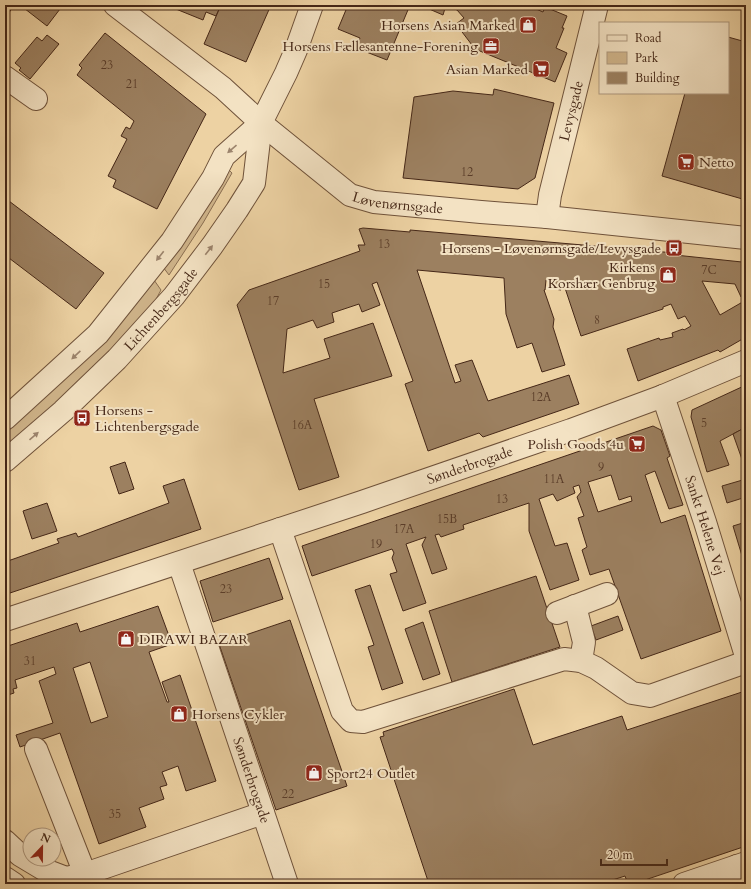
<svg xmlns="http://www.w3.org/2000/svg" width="751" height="889" font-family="Cardo,serif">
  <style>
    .green { fill: #d0b58b; stroke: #8a6e51 }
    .building { fill: #9c8060; stroke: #452717; fill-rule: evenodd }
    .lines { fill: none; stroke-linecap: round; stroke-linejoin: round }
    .minor-casing { stroke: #6f523a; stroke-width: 24 }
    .minor { stroke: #f3e2c3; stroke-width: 22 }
    .oneway { fill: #9c846d }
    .labels { text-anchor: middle; stroke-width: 4; stroke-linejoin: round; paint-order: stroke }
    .number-label { font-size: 12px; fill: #5b3d29 }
    .poi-label { font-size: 14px; fill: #452717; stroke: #f3e2c3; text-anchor: end }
    .street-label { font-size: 14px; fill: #452717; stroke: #f3e2c3 }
  </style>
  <rect width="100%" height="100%" fill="#edd2a3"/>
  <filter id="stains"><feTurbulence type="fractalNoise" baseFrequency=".005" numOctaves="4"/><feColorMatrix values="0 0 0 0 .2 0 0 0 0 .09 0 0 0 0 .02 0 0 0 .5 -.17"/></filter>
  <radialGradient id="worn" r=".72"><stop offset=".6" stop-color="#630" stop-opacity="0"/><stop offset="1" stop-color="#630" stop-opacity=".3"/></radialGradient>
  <g class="green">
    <path d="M227,168L232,173L203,223L169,275L163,267Z"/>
    <path d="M154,280L161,290L149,312L134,330L5,451V429Z"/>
  </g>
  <g class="building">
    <path d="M5,5L14,6L7,15L5,14Z"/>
    <path d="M20,5H55L60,9L47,26Z"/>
    <path d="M166,5H221L216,16L206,12L203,20Z"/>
    <path d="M221,5H271L246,62L204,44Z"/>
    <path d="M348,5H410L387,60L356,48L360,38L338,29Z"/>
    <path d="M420,5H527L543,12L545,7L567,16L562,28H564L556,48L567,53L555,82L475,49L456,24L464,18L457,10L446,5L443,15Z"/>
    <path d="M105,33L206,114L157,209L113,187L116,180L108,176L127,139L121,136L126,127L130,129L134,121L77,75L82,68L79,65Z"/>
    <path d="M47,35L59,44L30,79L19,70L21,68L15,63L37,37L42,41Z"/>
    <path d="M728,37L746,42V200L662,176L685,93H728Z"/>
    <path d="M494,89L554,103L535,178L518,189L403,178L414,97L453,91L493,95Z"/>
    <path d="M5,198L104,273L76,309L5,255Z"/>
    <path d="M363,228L410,232V230L675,253V255L742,262L746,271V295L741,297L735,284L702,281L720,315L746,300V337L720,352L718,350L638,381L627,349L659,338L660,340L673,337L672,333L683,329L684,330L691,326L685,316L678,319L671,304L663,307V309L581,336L563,282L562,281L561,290L554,289L555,280H546L545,290H544L554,319L553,327L565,365L542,372L532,343L517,348L506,314L504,278L417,270L455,383L461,381L455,365L472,360L488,401L569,375L579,404L483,437L479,433L428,451L405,384L413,381L377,282L372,284L380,305L362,312L359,304L332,313L334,322L317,328L313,320L287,329L283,373L330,358L324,339L373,323L392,376L314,399L339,477L299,490L237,305L249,290L360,251L358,245H365L359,229Z"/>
    <path d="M746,385V427L720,441L729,465L707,472L691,417L692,410Z"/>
    <path d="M653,426L661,430L670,456L667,458L683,505L669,509L655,471L645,475L661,523L685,515L721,631L641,659L609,569L590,575L582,550L587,547L578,518L584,516L577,497L581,492L579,485L573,487L575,493L557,501L553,494L539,499L555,546L567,543L579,580L550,590L529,531V503L463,525L464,529L441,537L439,534L435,535L447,569L432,574L422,545L426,537L406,544L426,603L403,611L390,574L397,572L392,558L394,553L392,549L312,576L302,546ZM611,475L619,500L631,496L632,501L598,512L588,482Z"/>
    <path d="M746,427V464L744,465L733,434Z"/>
    <path d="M125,462L134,489L119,494L110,467Z"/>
    <path d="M184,479L201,529L7,594L5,589V562L59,543L57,539L76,533L78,537L169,503L163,486Z"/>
    <path d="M746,479V497L727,503L722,486Z"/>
    <path d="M47,503L57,531L32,539L23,511Z"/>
    <path d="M746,522V569L733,526Z"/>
    <path d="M269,558L283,599L213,622L200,581Z"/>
    <path d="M536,576L560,647L452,682L429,611Z"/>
    <path d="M370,585L403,683L382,690L368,647L374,645L355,590Z"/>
    <path d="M158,606L172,644L149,652L167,702H169L162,682L180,675L216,781L186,791L178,766L162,772L167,785L160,787L164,799L139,808L146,827L99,844L60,733L20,747L16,735L53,723L39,681L56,674L54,667L15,680L17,688L13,689L14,693L5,696V647L77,623L80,632ZM90,662L108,717L91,723L73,668Z"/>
    <path d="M618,616L623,630L596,640L591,626Z"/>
    <path d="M290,620L347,786L276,810L219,644Z"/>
    <path d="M423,622L440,674L423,680L405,629Z"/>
    <path d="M514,689L533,745L622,716L627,730L742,692L746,705V846L633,884H628L625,876L600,884H429L380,737L384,736L383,732Z"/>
  </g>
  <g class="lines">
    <defs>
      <g id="minor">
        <path id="s1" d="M115,5L223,88L261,123L350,195L374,202L481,212L547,217L746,238"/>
        <path d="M5,77L36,99"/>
        <path id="s2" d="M547,217L550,195L597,5"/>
        <path id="s3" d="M663,396L705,522L746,656"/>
        <path d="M5,419L98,334L172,241L213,178L224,156L261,123"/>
        <path id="s4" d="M5,461L63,411L117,359L174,296L212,246L237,210L254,183L261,123L286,73L296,50L312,5"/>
        <path d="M280,529L342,711L351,721L363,722L564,659L581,661L596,668L632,693L650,696L746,662"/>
        <path id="s5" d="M179,563L287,884"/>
        <path d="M575,606L584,642L581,661"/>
        <path d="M557,613L607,594"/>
        <path id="s6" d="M5,620L362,502L571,430L663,396L746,361"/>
        <path d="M36,749L85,874"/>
        <path d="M5,841L20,855L45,870L66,878L85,874L263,813"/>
        <path d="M737,866L743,884"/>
        <path d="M5,878L14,884"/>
        <path d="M684,884L746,863"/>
      </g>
    </defs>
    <use href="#minor" class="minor-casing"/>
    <use href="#minor" class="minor"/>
  </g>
  <defs><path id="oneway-solid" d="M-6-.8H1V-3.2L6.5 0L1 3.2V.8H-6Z"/></defs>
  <g class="oneway">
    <use href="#oneway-solid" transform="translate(232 149) rotate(139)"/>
    <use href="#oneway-solid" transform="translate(209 250) rotate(-52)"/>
    <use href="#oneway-solid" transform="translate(160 256) rotate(128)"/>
    <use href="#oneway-solid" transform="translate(76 355) rotate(137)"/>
    <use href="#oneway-solid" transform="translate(34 436) rotate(-41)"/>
  </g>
  <defs>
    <symbol id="shop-square" viewBox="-11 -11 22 22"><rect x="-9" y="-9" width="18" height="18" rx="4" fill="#8f2418" stroke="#f3e2c3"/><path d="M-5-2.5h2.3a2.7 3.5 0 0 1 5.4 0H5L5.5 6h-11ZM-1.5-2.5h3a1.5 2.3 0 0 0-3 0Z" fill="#fff"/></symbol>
    <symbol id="office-square" viewBox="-11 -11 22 22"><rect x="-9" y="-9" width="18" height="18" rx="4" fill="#8f2418" stroke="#f3e2c3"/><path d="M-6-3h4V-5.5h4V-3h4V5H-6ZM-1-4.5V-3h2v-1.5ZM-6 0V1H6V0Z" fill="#fff"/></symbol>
    <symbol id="supermarket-square" viewBox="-11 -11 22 22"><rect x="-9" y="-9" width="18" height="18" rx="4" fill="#8f2418" stroke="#f3e2c3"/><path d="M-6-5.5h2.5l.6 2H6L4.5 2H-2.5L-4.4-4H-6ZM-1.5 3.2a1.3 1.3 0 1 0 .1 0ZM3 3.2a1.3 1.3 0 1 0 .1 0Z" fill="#fff"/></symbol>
    <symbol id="bus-square" viewBox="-11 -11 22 22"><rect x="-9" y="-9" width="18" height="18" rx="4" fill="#8f2418" stroke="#f3e2c3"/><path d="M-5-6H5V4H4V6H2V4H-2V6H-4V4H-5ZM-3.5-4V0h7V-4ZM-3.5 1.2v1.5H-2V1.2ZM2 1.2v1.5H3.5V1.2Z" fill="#fff"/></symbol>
  </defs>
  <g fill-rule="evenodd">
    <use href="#shop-square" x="518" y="15" width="20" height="20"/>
    <use href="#office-square" x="481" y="36" width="20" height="20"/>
    <use href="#supermarket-square" x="531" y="59" width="20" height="20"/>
    <use href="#supermarket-square" x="676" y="152" width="20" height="20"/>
    <use href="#bus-square" x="664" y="238" width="20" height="20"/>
    <use href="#shop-square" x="658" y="265" width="20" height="20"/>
    <use href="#bus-square" x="72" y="408" width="20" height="20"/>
    <use href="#supermarket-square" x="627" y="434" width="20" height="20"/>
    <use href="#shop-square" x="116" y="629" width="20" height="20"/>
    <use href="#shop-square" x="169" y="704" width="20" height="20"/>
    <use href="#shop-square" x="304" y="763" width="20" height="20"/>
  </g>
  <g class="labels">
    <g class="number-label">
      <text x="107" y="69">23</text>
      <text x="132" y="88">21</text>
      <text x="467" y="176">12</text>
      <text x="384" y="248">13</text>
      <text x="709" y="274">7C</text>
      <text x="324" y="288">15</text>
      <text x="273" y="305">17</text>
      <text x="597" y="324">8</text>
      <text x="541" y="401">12A</text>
      <text x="704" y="427">5</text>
      <text x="302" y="429">16A</text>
      <text x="601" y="471">9</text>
      <text x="554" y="483">11A</text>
      <text x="502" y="503">13</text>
      <text x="447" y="523">15B</text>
      <text x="404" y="533">17A</text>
      <text x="376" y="548">19</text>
      <text x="226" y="593">23</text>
      <text x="30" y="665">31</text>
      <text x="288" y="798">22</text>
      <text x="115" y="818">35</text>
    </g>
    <g class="poi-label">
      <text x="515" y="30">Horsens Asian Marked</text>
      <text x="478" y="51">Horsens Fællesantenne-Forening</text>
      <text x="528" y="74">Asian Marked</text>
      <text x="699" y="167" text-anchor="start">Netto</text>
      <text x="661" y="253">Horsens - Løvenørnsgade/Levysgade</text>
      <text x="655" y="272">Kirkens<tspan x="655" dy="16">Korshær Genbrug</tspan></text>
      <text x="95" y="415" text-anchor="start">Horsens -<tspan x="95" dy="16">Lichtenbergsgade</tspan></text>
      <text x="624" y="449">Polish Goods 4u</text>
      <text x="139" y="644" text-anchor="start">DIRAWI BAZAR</text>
      <text x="192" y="719" text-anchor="start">Horsens Cykler</text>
      <text x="327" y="778" text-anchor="start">Sport24 Outlet</text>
    </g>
    <g class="street-label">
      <text dy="5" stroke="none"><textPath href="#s2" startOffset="109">Levysgade</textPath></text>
      <text dy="5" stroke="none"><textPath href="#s1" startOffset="351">Løvenørnsgade</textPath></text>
      <text dy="5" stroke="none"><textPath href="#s4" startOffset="218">Lichtenbergsgade</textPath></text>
      <text dy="5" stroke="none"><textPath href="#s6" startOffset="490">Sønderbrogade</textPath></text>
      <text dy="5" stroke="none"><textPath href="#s3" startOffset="136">Sankt Helene Vej</textPath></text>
      <text dy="5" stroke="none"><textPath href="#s5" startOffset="229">Sønderbrogade</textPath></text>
    </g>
  </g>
  <rect width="751" height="889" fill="none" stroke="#edd2a3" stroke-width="20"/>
  <rect x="6" y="6" width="739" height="877" fill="none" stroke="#452717" stroke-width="2"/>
  <rect x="10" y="10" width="731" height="869" fill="none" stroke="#452717"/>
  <rect x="599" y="22" width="130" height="72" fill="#f3e2c3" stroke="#ad977e"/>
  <rect x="607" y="35" width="20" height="6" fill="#f3e2c3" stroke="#ad977e"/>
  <text x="635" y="42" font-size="12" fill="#452717">Road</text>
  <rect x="607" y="52" width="20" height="12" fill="#d0b58b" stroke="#ad977e"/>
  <text x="635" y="62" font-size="12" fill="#452717">Park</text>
  <rect x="607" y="72" width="20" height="12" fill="#9c8060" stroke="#ad977e"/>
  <text x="635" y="82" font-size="12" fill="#452717">Building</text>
  <g transform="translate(42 847) rotate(22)"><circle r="19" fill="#f3e2c3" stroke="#ad977e"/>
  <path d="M0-3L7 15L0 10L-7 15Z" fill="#8f2418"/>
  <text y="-6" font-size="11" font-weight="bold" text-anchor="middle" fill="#452717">N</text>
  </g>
  <path d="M601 859v6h66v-6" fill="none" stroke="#452717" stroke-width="2"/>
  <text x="607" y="859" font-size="12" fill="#452717" stroke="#f3e2c3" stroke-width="3" paint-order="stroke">20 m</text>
  <rect width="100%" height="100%" filter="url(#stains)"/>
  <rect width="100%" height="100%" fill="url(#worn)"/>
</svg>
